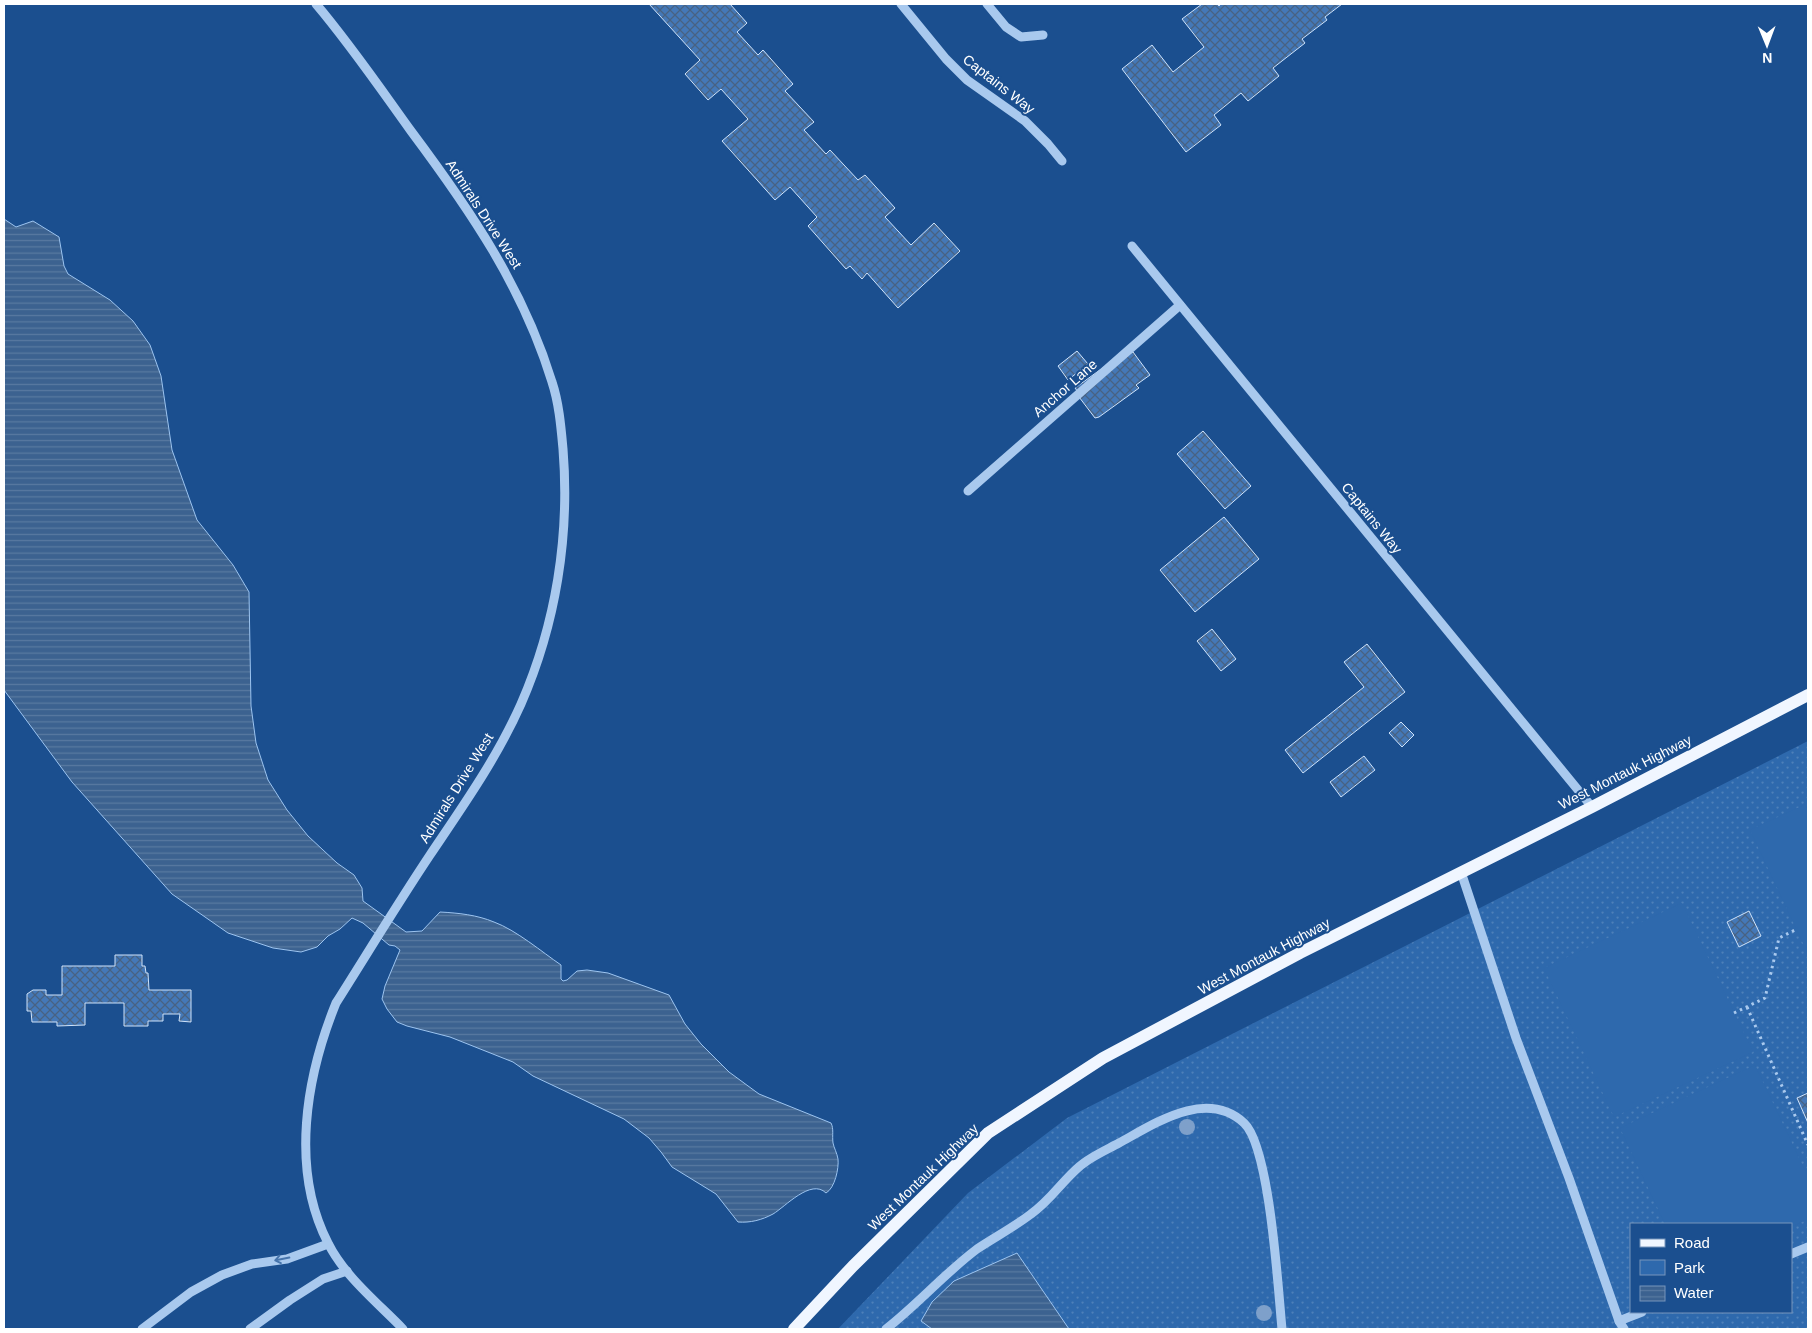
<svg xmlns="http://www.w3.org/2000/svg" width="1812" height="1333" font-family="Arial,sans-serif">
  <style>
    .grass { fill: url(#grass-dots); fill-rule: evenodd }
    .park { fill: #2e69ad }
    .water { fill: url(#water-rules); stroke: #9cc4f0 }
    .building { fill: url(#building-cross-hatch); stroke: #cfe3fa }
    .lines { fill: none; stroke-linecap: round; stroke-linejoin: round }
    .path { stroke: #a9c9ee; stroke-width: 3; stroke-dasharray: 2.5 4; stroke-linecap: butt }
    .minor { stroke: #a9c9ee; stroke-width: 9 }
    .major { stroke: #f0f6ff; stroke-width: 12 }
    .tree { fill: #7ea0ca }
    .oneway { stroke: #4674ac }
    .labels { text-anchor: middle; stroke-width: 4; stroke-linejoin: round; paint-order: stroke }
    .street-label { font-size: 14px; fill: #fff; stroke: #1b4f8f }
  </style>
  <defs>
    <pattern id="grass-dots" width="8" height="8" patternUnits="userSpaceOnUse" patternTransform="scale(1.25)"><rect width="8" height="8" fill="#2e69ad"/><path d="M2 2h.1M6 6h.1" fill="none" stroke="#4d80b9" stroke-width="1.8" stroke-linecap="round"/></pattern>
    <pattern id="water-rules" width="6" height="5" patternUnits="userSpaceOnUse" patternTransform="scale(1.25)"><rect width="6" height="5" fill="#3c6290"/><path d="M0 2.5h6" fill="none" stroke="#597aa1"/></pattern>
    <pattern id="building-cross-hatch" width="8" height="8" patternUnits="userSpaceOnUse" patternTransform="scale(1.25)"><rect width="8" height="8" fill="#4478b7"/><path d="M0 0l8 8M0 8l8-8" fill="none" stroke="#486282"/></pattern>
  </defs>
  <rect width="100%" height="100%" fill="#1b4f8f"/>
  <path class="grass" d="M1808,741V1329H838L968,1193L1067,1118ZM1631,1224H1791V1312H1631Z"/>
  <g class="park">
    <path d="M1808,803V954L1750,830Z"/>
    <path d="M1682,903L1753,1052L1614,1117L1544,968Z"/>
    <path d="M1755,1065L1808,1177V1219L1791,1227V1224H1665L1620,1128Z"/>
  </g>
  <g class="water">
    <path d="M4,219L16,227L33,221L59,237L64,266L68,274L110,300L133,321L150,345L161,376L172,450L197,520L233,565L249,592L251,706L256,743L268,780L287,810L308,836L337,863L354,875L362,888L363,901L406,932L422,931L440,912C459,913 477,915 494,922C516,930 542,952 561,965V979L563,981L567,980L577,971L587,970L608,973L669,995L685,1024L701,1044L729,1072L759,1094L831,1123C834,1129 832,1135 833,1143C834,1148 837,1153 838,1159C839,1168 835,1188 826,1193C811,1178 785,1207 773,1214C762,1220 750,1223 738,1222L716,1194L672,1167L661,1152L649,1138L624,1119L533,1076L513,1062L450,1037L407,1026L397,1022L387,1009L382,999L385,986L400,950L395,946L389,945L363,923L352,918L340,929L328,936L317,947L301,952L273,948L228,933L172,894L72,782L4,690Z"/>
    <path d="M1017,1253L1069,1329H932L921,1321L932,1302L954,1281Z"/>
  </g>
  <g class="building">
    <path d="M649,4H730L747,23L737,32L758,55L763,50L793,84L785,91L814,122L804,130L826,154L830,150L858,180L865,175L895,208L885,217L911,245L934,223L960,251L898,308L867,273L862,279L850,266L846,269L808,226L817,217L790,187L775,200L722,141L748,119L721,89L708,100L685,74L700,60Z"/>
    <path d="M1202,4H1217L1219,6L1221,4H1342L1325,17L1327,20L1302,39L1305,43L1273,68L1279,76L1248,101L1241,93L1214,115L1221,125L1186,152L1122,69L1152,45L1173,72L1204,47L1182,19Z"/>
    <path d="M1077,351L1088,364L1068,380L1058,366Z"/>
    <path d="M1133,352L1150,375L1136,385L1139,388L1099,417L1095,418L1076,393L1078,392L1075,388L1115,359Z"/>
    <path d="M1203,431L1251,486L1225,509L1177,454Z"/>
    <path d="M1224,517L1259,559L1195,612L1160,570Z"/>
    <path d="M1212,629L1236,659L1221,671L1197,641Z"/>
    <path d="M1367,644L1405,692L1303,773L1285,750L1364,687L1344,662Z"/>
    <path d="M1401,722L1414,735L1402,747L1389,733Z"/>
    <path d="M1364,756L1375,770L1341,797L1330,782Z"/>
    <path d="M1749,911L1761,936L1739,947L1727,922Z"/>
    <path d="M115,955H142V966H145L146,973H148L149,990H191V1022L179,1021L180,1014H163V1021H148V1026H124V1003H85V1025L57,1026V1022H32L31,1011H27V994L33,990H46V995H62V966H115Z"/>
    <path d="M1808,1093V1123L1797,1098Z"/>
  </g>
  <g class="lines">
    <g class="path">
      <path d="M1747,1007L1808,1145"/>
      <path d="M1734,1013L1765,998L1779,938L1797,929"/>
    </g>
    <g class="minor">
      <path d="M316,4C350,44 380,88 411,131C470,210 523,287 552,382C559,403 561,427 563,449C570,536 556,624 521,704C497,758 463,806 430,855C398,903 367,954 336,1003C306,1077 290,1169 328,1243C345,1277 378,1303 403,1329"/>
      <path d="M901,4L946,59L967,80L1025,121L1048,144L1062,161"/>
      <path d="M987,4L1006,27L1021,37L1043,35"/>
      <path d="M1132,246L1592,807"/>
      <path d="M968,491L1180,305"/>
      <path d="M1461,872L1516,1038L1569,1178L1619,1321L1624,1329"/>
      <path d="M1791,1254L1808,1247"/>
      <path d="M1619,1321L1642,1312"/>
      <path d="M142,1329L191,1292L222,1275L252,1264L287,1259L328,1244"/>
      <path d="M250,1329L290,1300L323,1279L347,1271"/>
      <path d="M886,1329C918,1304 945,1273 977,1249C995,1237 1014,1227 1031,1214C1051,1200 1062,1181 1080,1166C1090,1157 1106,1150 1119,1143C1154,1124 1206,1088 1244,1123C1270,1147 1278,1289 1282,1329"/>
    </g>
    <path class="major" d="M794,1329L853,1266L988,1133L1103,1058L1300,953L1592,807L1808,695"/>
  </g>
  <g class="tree">
    <circle cx="1187" cy="1127" r="8"/>
    <circle cx="1264" cy="1313" r="8"/>
  </g>
  <defs><path id="oneway-shaft" d="M-6 0H5M1.5-3L5.5 0L1.5 3" fill="none" stroke-width="1.6" stroke-linecap="round" stroke-linejoin="round" transform="scale(1.25)"/></defs>
  <use class="oneway" href="#oneway-shaft" transform="translate(282 1259) rotate(169)"/>
  <g class="labels">
    <g class="street-label">
      <text transform="translate(999 84) rotate(38)" y="5">Captains Way</text>
      <text transform="translate(484 214) rotate(57)" y="5">Admirals Drive West</text>
      <text transform="translate(1065 388) rotate(-41)" y="5">Anchor Lane</text>
      <text transform="translate(1372 518) rotate(51)" y="5">Captains Way</text>
      <text transform="translate(1625 772) rotate(-27)" y="5">West Montauk Highway</text>
      <text transform="translate(456 788) rotate(-58)" y="5">Admirals Drive West</text>
      <text transform="translate(1264 956) rotate(-28)" y="5">West Montauk Highway</text>
      <text transform="translate(923 1177) rotate(-44)" y="5">West Montauk Highway</text>
    </g>
  </g>
  <rect width="1812" height="1333" fill="none" stroke="#ffffff" stroke-width="10"/>
  <rect x="1630" y="1223" width="162" height="90" fill="#1b4f8f" stroke="#7695bc"/>
  <rect x="1640" y="1239" width="25" height="8" fill="#f0f6ff" stroke="#7695bc"/>
  <text x="1674" y="1248" font-size="15" fill="#ffffff">Road</text>
  <rect x="1640" y="1260" width="25" height="15" fill="#2e69ad" stroke="#7695bc"/>
  <text x="1674" y="1273" font-size="15" fill="#ffffff">Park</text>
  <rect x="1640" y="1286" width="25" height="15" fill="url(#water-rules)" stroke="#7695bc"/>
  <text x="1674" y="1298" font-size="15" fill="#ffffff">Water</text>
  <g transform="translate(1767 45) rotate(179)" stroke="#1b4f8f" stroke-width="4" paint-order="stroke">
  <path d="M0-4L9 19L0 12L-9 19Z" fill="#ffffff"/>
  <text y="-8" font-size="14" font-weight="bold" text-anchor="middle" fill="#ffffff">N</text>
  </g>
</svg>
